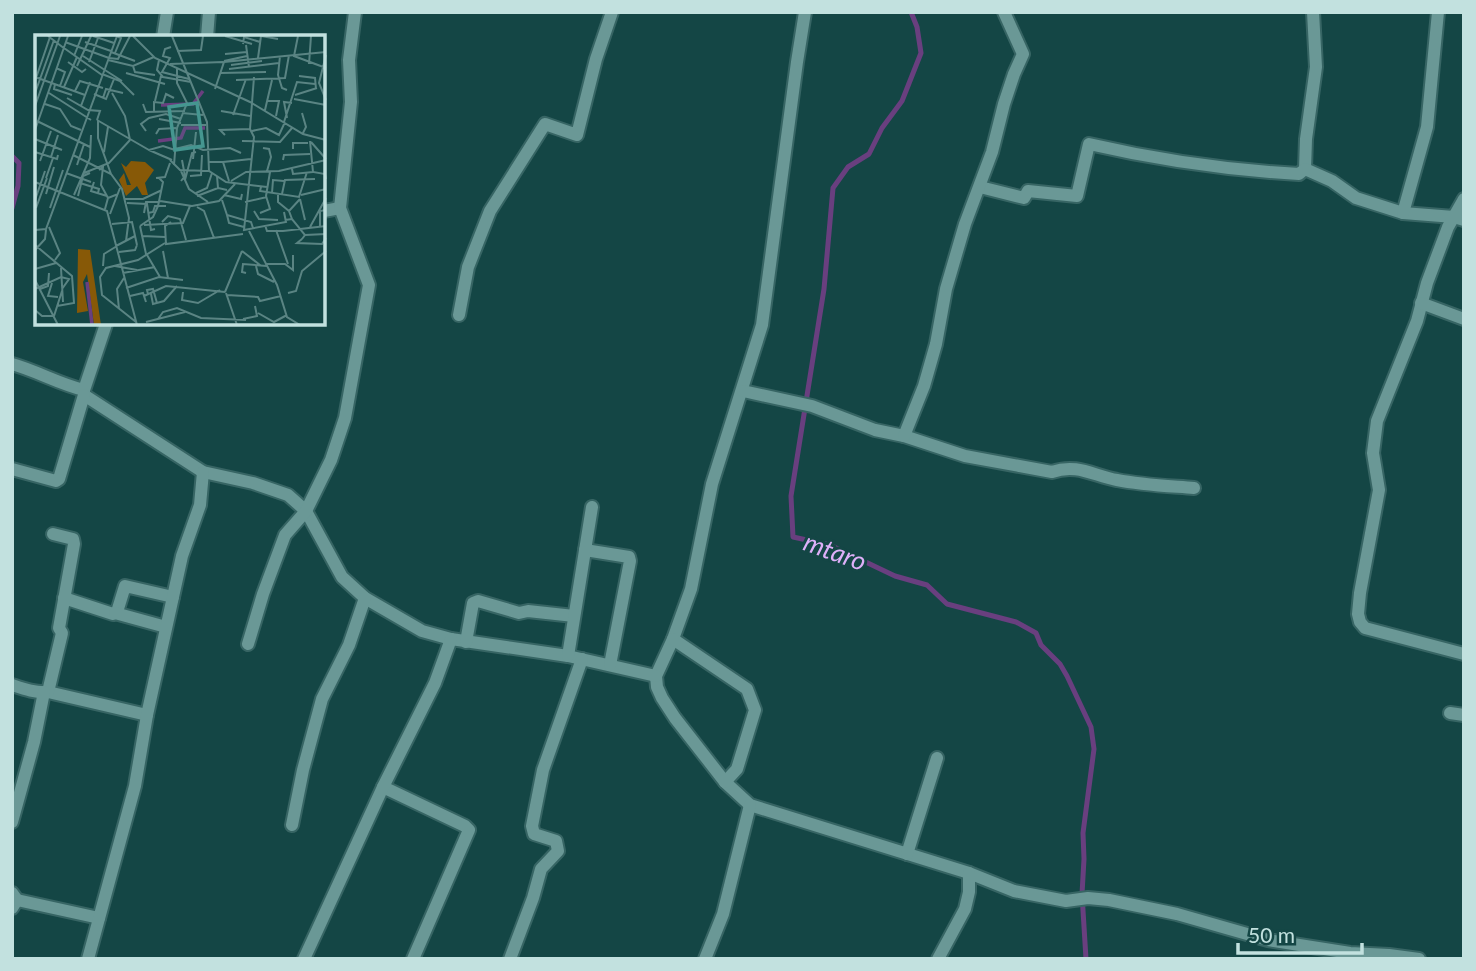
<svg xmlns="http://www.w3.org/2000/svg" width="1476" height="971" font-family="Lato,sans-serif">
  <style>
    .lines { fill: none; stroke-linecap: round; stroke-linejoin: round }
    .stream { stroke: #693f7f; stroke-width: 5 }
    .minor-casing { stroke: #376564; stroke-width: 16 }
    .minor { stroke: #6a9896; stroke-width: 12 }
    .labels { text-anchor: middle; stroke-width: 6; stroke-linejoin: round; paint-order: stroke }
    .water-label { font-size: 26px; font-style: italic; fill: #deb0f9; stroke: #144645 }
    .inset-river { fill: none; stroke: #693f7f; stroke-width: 3.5 }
    .inset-road { fill: none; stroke: #5a8483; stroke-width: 2 }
    .view { fill: #459690; fill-opacity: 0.15; stroke: #459690; stroke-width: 3.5 }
    .inset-edge { fill: none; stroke: #c2e1df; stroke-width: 3.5 }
  </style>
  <rect width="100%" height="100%" fill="#144645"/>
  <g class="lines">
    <g class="stream">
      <path d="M911,12L917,27L921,53L902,101L882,128L869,154L848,167L833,188L824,289L791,496L793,537L830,545L895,576L927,585L947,604L1016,622L1036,633L1041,645L1060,664L1067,676L1091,727L1094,749L1083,833L1084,859L1082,894L1086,959"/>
      <path d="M12,156L19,163L18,186L12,208"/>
    </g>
    <defs>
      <g id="minor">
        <path d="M805,12L797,62L762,325L712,484L691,589L673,639L656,676L657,687L662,698L675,718L725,782L750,805L969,873L1014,891L1066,901L1088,898L1109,900L1177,914L1268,940L1350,953L1389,955L1419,959"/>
        <path d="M163,37L167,12"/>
        <path d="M207,37L209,12"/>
        <path d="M1305,169L1306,139L1316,67L1313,12"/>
        <path d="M980,187L1024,198L1028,191L1077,196L1089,144C1158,160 1228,170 1299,174L1305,169L1332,181L1356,198L1403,213L1454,217L1464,220"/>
        <path d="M1464,199L1448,227L1427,283L1417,321L1377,421L1373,453L1379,490L1360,593L1358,614L1360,622L1365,628L1464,654"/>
        <path d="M324,211L340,208"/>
        <path d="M1403,213L1427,127L1438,12"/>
        <path d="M1421,303L1464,319"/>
        <path d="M459,315L468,267L490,211L545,124L577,135L596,59L612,12"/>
        <path d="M12,364C37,371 59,384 84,390V395L203,472L253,483L288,495L306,511L342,577L365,598L422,631L451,639L568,656L656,676"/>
        <path d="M84,390L106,324"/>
        <path d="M743,391L812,406L875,430L904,436L965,456L1052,472C1077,463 1094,476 1117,480C1142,485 1169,486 1194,488"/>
        <path d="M904,436L924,386L936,344L946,289L965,224L992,152L1004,104L1014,74L1023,54L1004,12"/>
        <path d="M12,469L56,481L59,479L84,395"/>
        <path d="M585,550L629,557L630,561L610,665"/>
        <path d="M64,598L113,614L117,612L125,586L173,597"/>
        <path d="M115,613L166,627"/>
        <path d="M673,639L747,689L755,710L737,769L725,782"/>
        <path d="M466,642L473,603L478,601L519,613L528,611L574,616"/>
        <path d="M248,644L263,594L285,535L306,511L331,460L345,418L369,285L340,208L351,102L349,60L355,12"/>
        <path d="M568,656L592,507"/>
        <path d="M12,685C24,689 35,693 48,692L147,715"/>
        <path d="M48,692L62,633L59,628L74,544L73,539L53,534"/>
        <path d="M1450,713L1464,715"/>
        <path d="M383,787L465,826L469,830L413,959"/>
        <path d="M12,822L34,742L44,692"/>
        <path d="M292,825L303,770L322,699L349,645L365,598"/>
        <path d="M907,854L937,758"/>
        <path d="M12,893L17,900L12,908"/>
        <path d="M17,900L99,918"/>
        <path d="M88,959L135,786L147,715L182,556L200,505L203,472"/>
        <path d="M304,959L383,787L435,683L451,639"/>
        <path d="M510,959L533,898L541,869L558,851L556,841L534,834L532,826L543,770L582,659"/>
        <path d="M705,959L723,914L750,805"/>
        <path d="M938,959L965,909L969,892V873"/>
      </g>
    </defs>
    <use href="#minor" class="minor-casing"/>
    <use href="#minor" class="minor"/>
  </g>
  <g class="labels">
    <g class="water-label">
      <text transform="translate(835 552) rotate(20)" y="9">mtaro</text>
    </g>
  </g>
  <g transform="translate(35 35)">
    <rect width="290" height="290" fill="#144645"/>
    <path d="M96,126L110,127L119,135L110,148L113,160H107L102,151L91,161L84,145L89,138L92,150H96L86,128L91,132ZM43,214L55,215L66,290H59L52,239L48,247L53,276L42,278Z" fill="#875907"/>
    <path class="inset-river" d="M126,70L158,69L168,56M123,106L146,103L150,93H170M52,247L57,290"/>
    <path class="inset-road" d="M13,1L30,14M58,1L79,8M98,1L120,23L215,67L268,99L291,105M137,1L172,87L174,136M190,1L217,9M263,1L259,21L291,33M30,7L74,23M50,7L76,16M208,9L209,2L225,7M211,10L214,32M136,12L130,14L128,21L135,23L127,37L154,44M29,13L67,40M142,16L166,15L168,1M76,17L100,26M80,18L86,3L81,1M190,19L212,17M291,20L284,48L291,65M39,21L47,1M48,21L87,46M245,21L243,40L247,53L252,55M74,23L83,24L95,1M223,23L226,1L243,4M73,25L98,31L119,22M124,25L122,35L128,42L156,47M189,26L212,21M33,27L47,37L51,34M54,27L63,3M135,29L188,27M274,29L276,1M196,30L227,26M42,31L56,1M98,31L100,37L120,40M21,33L30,37L25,51M194,34L244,28M91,38L130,49M185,38L231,37M67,39L85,46L99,60M264,41L280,43L281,54M0,42L50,60M219,42L215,94L219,102L209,195L251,187L249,177M201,45L250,43L254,20M0,46L15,2M20,49L19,54L37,60M29,52L42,22M180,54L189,27L291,17M40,56L45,46L68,53M0,58L19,5M14,58L56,85M77,58L90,81L95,105M59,59L71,64L79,44M260,60L282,53M32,63L53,75L65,76L62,85M68,63L71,54L88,58M259,64L291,70M120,66L126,41M232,66H244L241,81M10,69L25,74L36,91L46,95M108,69L111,77L150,76M0,71L25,1M46,71L55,47M230,75L237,45M119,76V67L128,68L131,59L139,63M186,76L215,81M147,78L168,80M267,78L271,92L268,98M198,80L211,44M252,83L249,67L257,68M124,84L146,88M62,85L114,115L128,111L140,115M2,86L55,112M63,86V103L76,139M249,87L262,47L280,49M146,90H171M0,95L33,1M111,96L106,89L114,83L131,79L146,84M217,96L231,93L244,100L250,87M121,99L124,94L141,93M190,100L185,95L215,94M0,104L27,115M207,106L245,107L257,93M275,106L278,137L290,139L291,144M276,107L291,124M228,113L234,114L236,122L232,136M140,114L156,110L168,115L195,113L206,118M258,114V108H273M114,115L137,125M0,117L22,124L23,120M69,117L73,92M38,120L76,139L87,154L94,183L91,206M16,122L23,100M158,124L161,97M135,125L145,135L174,136L191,147L232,152M248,125L249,120L275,119M5,126L16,96M174,127H188L194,146M188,127L216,124M42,130L49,109M139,130L142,93L152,68L142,48V34M257,134L258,139L278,137M64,135L68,132L66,150L73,163M146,136L154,154L173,167M31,138L56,147M49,138L74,128L95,105M155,141L166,140L167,120M182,141L183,153L192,155M11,143L18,123M121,143L130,142L135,128M150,145L157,118L161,117M146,146L150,141L147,125M196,146L211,137L244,136L291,125M0,147L72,176L102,290M59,147L56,156L72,161M45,148L64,154L63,158M226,152L225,156L264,162L272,137M161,158L172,153L177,138M237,158L238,145L249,146M11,159L19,132M243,159V167L254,176M247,159L250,145L280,144M39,160L55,123L56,100M189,160L206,164L207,159M266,160L291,154M43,161L48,141L55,138M162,161L183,153M90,164H108L127,155M265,164L270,185M0,165L10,136M187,165L192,180L216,187L218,193M125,166L157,171L184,166L200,149M210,167L232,162M92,168L112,169L116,195L120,194M123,171L128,147L124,143M162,172L169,176L179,203M1,173L12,143M15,173L28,135M70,174L73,163L83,159M219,176L224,184L243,185M109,178L111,167H123M113,178L118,177L120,171H131M225,178L235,174L231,161L235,137M75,179L85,153M192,180L194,188L209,192M257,184L254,176L265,164M250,185L257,184L270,200L267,204M127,187L133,181L145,184L151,205M136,187L130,191L131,209L208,199M77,189L97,187L102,210M109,190L148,188L155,171M230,190L232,196H248L291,191M105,191L118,182L123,171M105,191L111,219M285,191V176L291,175M14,192L25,218L20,225M275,192L291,163M0,195L11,194L82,1M241,195L253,229M214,196L242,250L252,282L265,290M270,200L291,199M107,201L130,202M267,204L262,208L287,209L291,203M0,210L37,241L39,268L22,271M81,211L100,201M0,215L10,204L11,195M128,216L133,243M207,216L225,230M84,217L100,215L102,210M112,220L125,242M231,229H250L258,235V220M68,231L69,219L82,211M80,231L102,235M221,231L223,239L239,247M26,233L28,267M0,234L21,228M88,238L120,232M211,238L207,237L208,229L232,231M0,245L23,290M17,248L13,261L23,262M91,253L124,242L148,245M0,254L26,242L34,244L27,254M5,254L13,251L14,238M148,257L147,265L163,268L185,255M190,257L207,216M191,258L202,290M253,258L261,256L267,236L291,216M113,259L112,255L118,254L122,268M116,259L118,269L129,266L142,251M192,260L223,262L225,266L246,261M95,261L108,258L111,267M109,261L131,251L190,257M84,274L82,254L89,243M0,275L7,281H19L27,256M223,278L239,287L252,280M123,284L128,277L142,273L166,283L211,285M208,284L222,281L220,271M101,287L67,260L65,242L71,233L103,225L130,208M111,287L150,277"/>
    <path class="view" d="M162,68L168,111L140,115L134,72Z"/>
    <rect width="290" height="290" class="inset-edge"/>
  </g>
  <rect width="1476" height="971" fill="none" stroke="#c2e1df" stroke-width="28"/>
  <path d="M1238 943v10h124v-10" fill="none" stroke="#c2e1df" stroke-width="3.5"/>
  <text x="1248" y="943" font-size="21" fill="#c2e1df" stroke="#144645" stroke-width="5" paint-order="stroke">50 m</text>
</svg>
